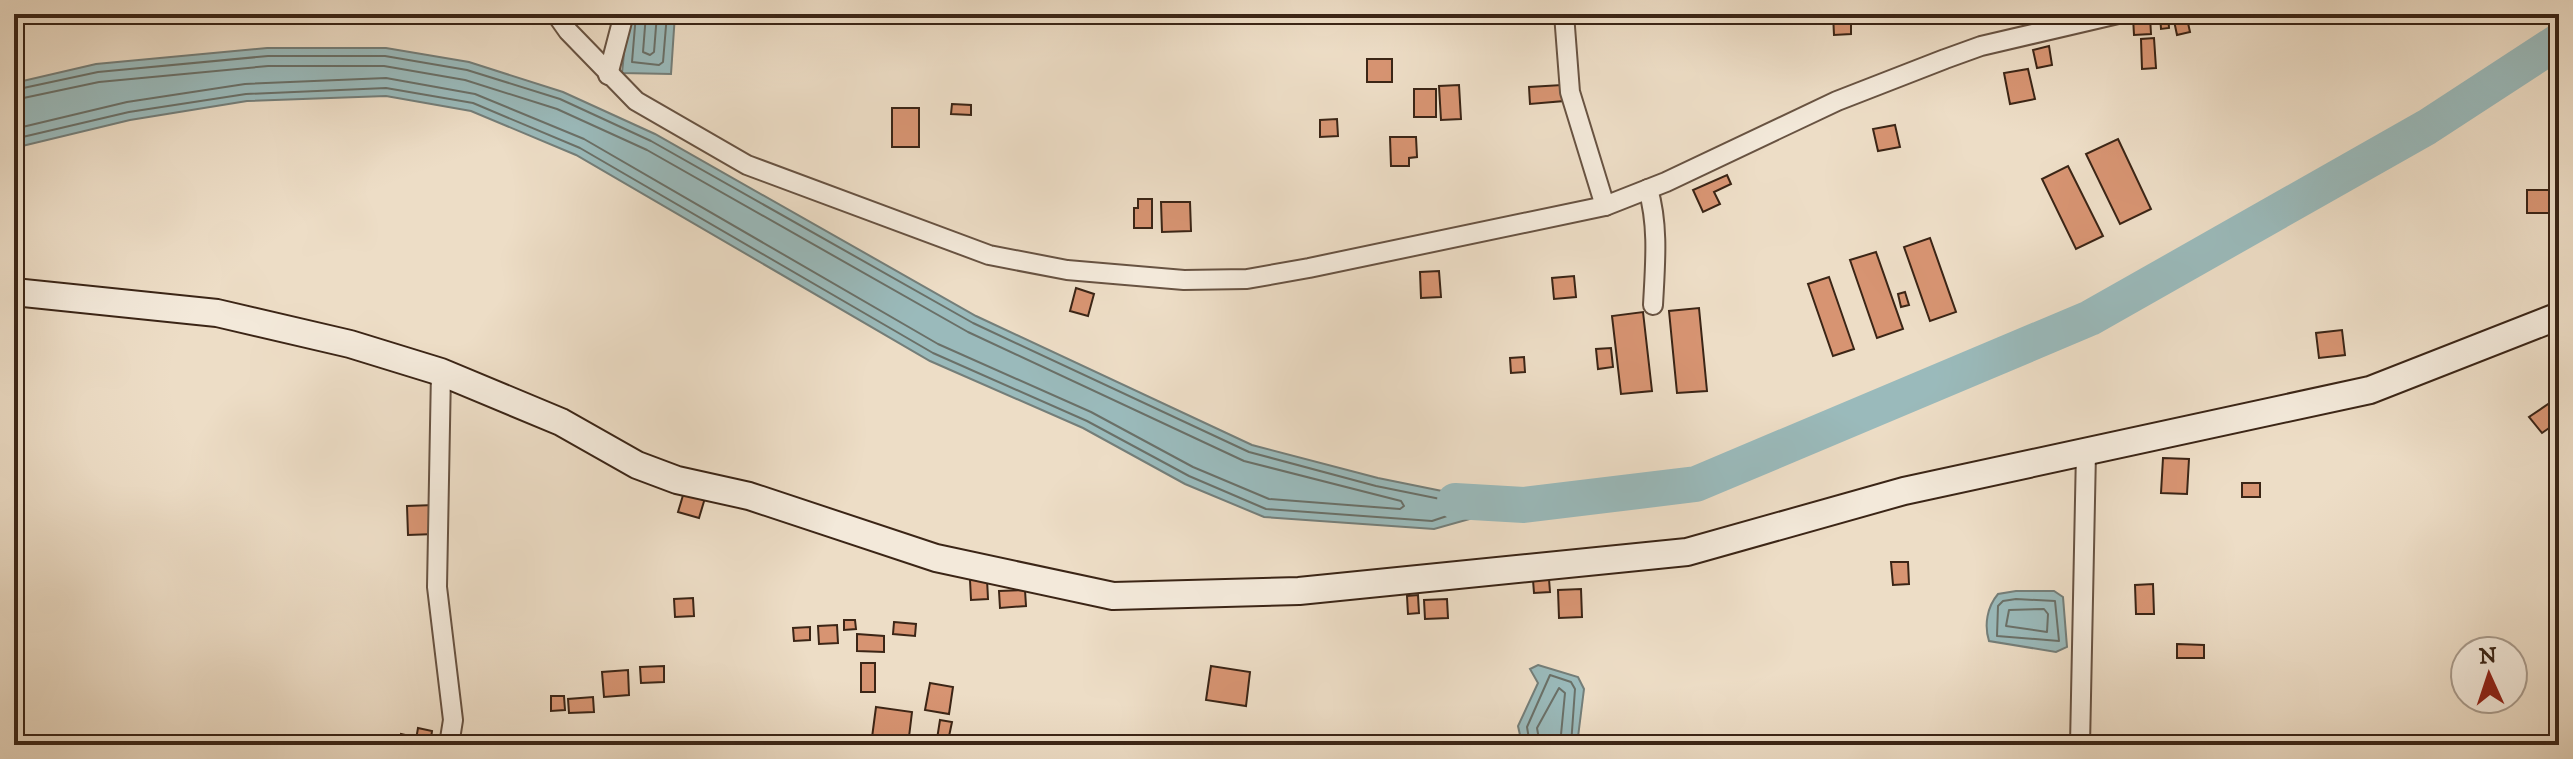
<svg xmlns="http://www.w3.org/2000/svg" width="2573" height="759" font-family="'IM FELL DW Pica',serif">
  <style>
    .water { fill: #9ababb; stroke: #747e79; stroke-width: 2 }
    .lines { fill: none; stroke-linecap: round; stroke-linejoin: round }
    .shore { stroke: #6a7068; stroke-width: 2 }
    .river { stroke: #9ababb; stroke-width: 36 }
    .building { fill: #d79472; stroke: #3b2516; stroke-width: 2 }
    .street-casing { stroke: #685342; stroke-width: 22 }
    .secondary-casing { stroke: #3b2516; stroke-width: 30 }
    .street { stroke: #f3e9da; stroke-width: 18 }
    .secondary { stroke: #f3e9da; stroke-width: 26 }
  </style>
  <rect width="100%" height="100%" fill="#edddc6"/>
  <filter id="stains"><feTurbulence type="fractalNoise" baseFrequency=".0025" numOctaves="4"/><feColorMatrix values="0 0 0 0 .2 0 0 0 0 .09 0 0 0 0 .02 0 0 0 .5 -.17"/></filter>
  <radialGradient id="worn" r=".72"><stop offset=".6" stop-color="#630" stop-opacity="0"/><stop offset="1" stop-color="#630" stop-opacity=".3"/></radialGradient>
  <g class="water">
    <path d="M628,14H675L671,74L622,73Z"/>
    <path d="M267,48H386L469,62L563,92L655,134L976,316L1252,445L1378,478L1516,506L1434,529L1264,517L1185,484L1083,428L930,361L576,155L471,111L386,96L247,101L130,120L14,148V83L96,64Z"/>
    <path d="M2016,591H2054L2063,597L2067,647L2056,652L1989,641C1984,625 1987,607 1998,594Z"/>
    <path d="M1538,665L1578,677L1584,689L1577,745L1522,744L1518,726L1538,683L1530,669Z"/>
  </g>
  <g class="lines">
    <g class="shore">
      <path d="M636,14L632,62L659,65L663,62L667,14"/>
      <path d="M646,14L643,52L650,55L654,52L657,14"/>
      <path d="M14,90L98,72L268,56H385L467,70L560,99L651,141L973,323L1249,452L1376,486L1465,504L1468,509L1432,521L1266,509L1189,476L1087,421L933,353L580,148L473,103L386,88L246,94L129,112L14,139"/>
      <path d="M14,100L99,82L268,66H384L465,80L557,109L647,150L968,332L1244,461L1401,501L1404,506L1400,509L1269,499L1193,467L1091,412L938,344L584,139L475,94L386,78L245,84L127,102L14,129"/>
      <path d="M2016,599L2055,601L2059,641L1997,636L1998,606L2003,601Z"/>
      <path d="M2044,609L2048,614L2047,632L2006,626L2009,610Z"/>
      <path d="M1530,745L1527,727L1550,675L1571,682L1575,689L1571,745"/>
      <path d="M1540,745L1537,728L1559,688L1565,693L1560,745"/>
    </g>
    <path class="river" d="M1455,501L1524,505L1696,484L2090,318L2427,127L2559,41"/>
  </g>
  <g class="building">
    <path d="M1833,14H1851V34L1834,35Z"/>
    <path d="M2160,14H2168L2169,28L2161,29Z"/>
    <path d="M2186,14L2190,32L2177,35L2173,16Z"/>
    <path d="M2150,16L2151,34L2134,35L2133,17Z"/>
    <path d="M2154,38L2156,68L2142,69L2141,39Z"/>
    <path d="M2049,46L2052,65L2037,68L2033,50Z"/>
    <rect x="1367" y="59" width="25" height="23"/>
    <path d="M2028,69L2035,99L2010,104L2004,73Z"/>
    <path d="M1459,85L1461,119L1441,120L1439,86Z"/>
    <path d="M1562,85L1564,101L1530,104L1529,87Z"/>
    <rect x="1414" y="89" width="22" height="28"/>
    <path d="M952,104L971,105V115L951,114Z"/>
    <rect x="892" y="108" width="27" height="39"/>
    <path d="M1337,119L1338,136L1320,137V120Z"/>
    <path d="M1895,125L1900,147L1878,151L1873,129Z"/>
    <path d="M1390,137H1416L1417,157L1409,158V166H1391Z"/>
    <path d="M2118,139L2151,209L2120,224L2086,154Z"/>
    <path d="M2068,166L2103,236L2076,249L2042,179Z"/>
    <path d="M1727,175L1731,184L1714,192L1720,204L1703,212L1693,190Z"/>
    <rect x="2527" y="190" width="24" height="23"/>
    <path d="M1138,199H1152V228H1134V208H1138Z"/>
    <path d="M1161,202H1190L1191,231L1162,232Z"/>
    <path d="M1930,238L1956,312L1930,321L1904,247Z"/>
    <path d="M1876,252L1903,329L1877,338L1850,260Z"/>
    <path d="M1439,271L1441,297L1421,298L1420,272Z"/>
    <path d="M1574,276L1576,297L1554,299L1552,278Z"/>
    <path d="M1829,277L1854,349L1833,356L1808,284Z"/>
    <path d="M1076,288L1094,294L1088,316L1070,311Z"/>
    <path d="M1905,292L1909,305L1901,307L1898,294Z"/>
    <path d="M1699,308L1707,391L1677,393L1669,311Z"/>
    <path d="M1643,312L1652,391L1621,394L1612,316Z"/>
    <path d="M2342,330L2345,355L2319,358L2316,333Z"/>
    <path d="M1611,348L1613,367L1598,369L1596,349Z"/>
    <path d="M1524,357L1525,372L1511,373L1510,358Z"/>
    <path d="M2557,398L2559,421L2542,433L2529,417Z"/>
    <path d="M2163,458L2189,459L2187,494L2161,493Z"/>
    <rect x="2242" y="483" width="18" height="14"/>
    <path d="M684,492L705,498L699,518L678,512Z"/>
    <path d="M434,505L435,534L408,535L407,506Z"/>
    <path d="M1891,562H1908L1909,584L1893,585Z"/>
    <path d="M987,579L988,599L971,600L970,580Z"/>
    <path d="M1549,579L1550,592L1534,593L1533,580Z"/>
    <path d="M2153,584L2154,614H2136L2135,585Z"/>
    <path d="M1581,589L1582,617L1559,618L1558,590Z"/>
    <path d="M1025,590L1026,606L1000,608L999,591Z"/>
    <path d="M1418,595L1419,613L1408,614L1407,596Z"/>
    <path d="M693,598L694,616L675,617L674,599Z"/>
    <path d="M1447,599L1448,618L1425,619L1424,600Z"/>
    <path d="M844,620H855L856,629L844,630Z"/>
    <path d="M894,622L916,624L915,636L893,634Z"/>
    <path d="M837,625L838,643L819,644L818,626Z"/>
    <path d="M810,627V640L794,641L793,628Z"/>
    <path d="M857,634L884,636V652L857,651Z"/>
    <path d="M2177,644L2204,645V658H2177Z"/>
    <rect x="861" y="663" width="14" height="29"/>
    <path d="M664,666V682L641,683L640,667Z"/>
    <path d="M1211,666L1250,672L1246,706L1206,700Z"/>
    <path d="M628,670L629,695L604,697L602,672Z"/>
    <path d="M930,683L953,687L949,714L925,710Z"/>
    <path d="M551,696H564L565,710L551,711Z"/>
    <path d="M593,697L594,712L569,713L568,699Z"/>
    <path d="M876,707L912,712L908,745H871Z"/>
    <path d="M940,720L952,722L948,741L937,739Z"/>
    <path d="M418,728L432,731L430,745H415Z"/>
    <path d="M401,734L414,737L412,745H399Z"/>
  </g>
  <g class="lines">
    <defs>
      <g id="street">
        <path d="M556,14L568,31L636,101L747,165L989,255L1067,270L1184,280L1247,279L1309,268L1605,206L1666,182L1837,101L1945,59L1981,46L2118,14"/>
        <path d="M1564,14L1570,92L1605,206"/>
        <path d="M608,75L624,14"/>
        <path d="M1648,189C1659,226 1655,266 1653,305"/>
        <path d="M441,372L437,587L453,720L449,745"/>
        <path d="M2080,745L2086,452"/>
      </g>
      <path id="secondary" d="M14,292L217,313L350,344L441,372L561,422L637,465L677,480L749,496L936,558L1113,596L1299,591L1687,552L1904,491L2370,390L2559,316"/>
    </defs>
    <use href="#street" class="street-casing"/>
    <use href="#secondary" class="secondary-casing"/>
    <use href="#street" class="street"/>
    <use href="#secondary" class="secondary"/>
  </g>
  <rect width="2573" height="759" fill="none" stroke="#edddc6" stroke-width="48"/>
  <rect x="16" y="16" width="2541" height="727" fill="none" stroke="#3b2516" stroke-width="4"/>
  <rect x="24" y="24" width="2525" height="711" fill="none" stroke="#3b2516" stroke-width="2"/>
  <g transform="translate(2489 675) rotate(357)"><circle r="38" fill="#f3e9da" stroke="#a99b8c" stroke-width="2"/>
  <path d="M0-6L14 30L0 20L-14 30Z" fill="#8f2418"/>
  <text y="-12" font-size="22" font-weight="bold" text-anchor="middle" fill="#3b2516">N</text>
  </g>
  <rect width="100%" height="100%" filter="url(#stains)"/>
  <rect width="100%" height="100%" fill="url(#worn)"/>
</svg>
